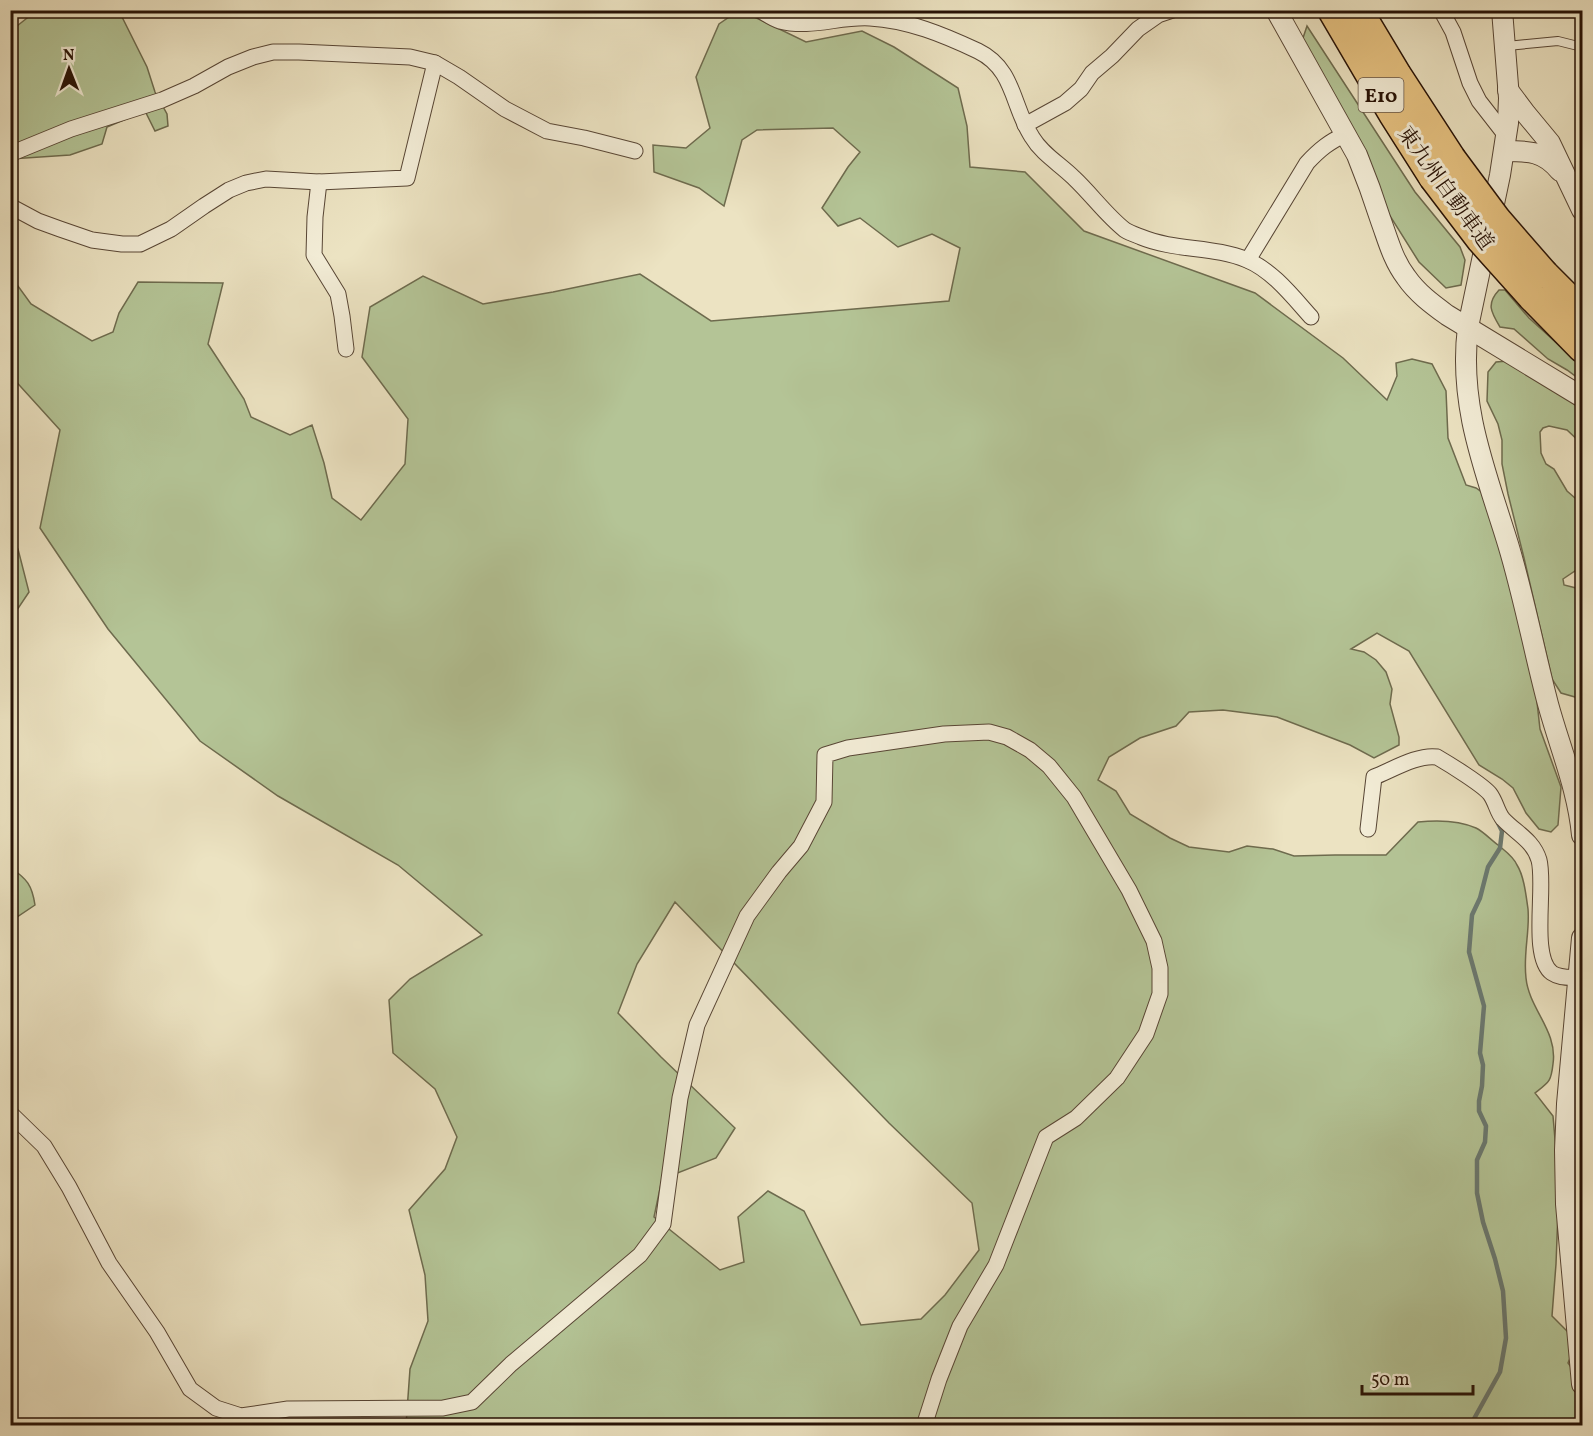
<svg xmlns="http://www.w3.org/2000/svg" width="1593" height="1436" font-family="Vollkorn,'Noto Serif JP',serif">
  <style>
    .green { fill: #b4c496; stroke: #6e6b4e; stroke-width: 1.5; fill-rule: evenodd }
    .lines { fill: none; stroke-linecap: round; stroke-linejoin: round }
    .stream { stroke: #6b7970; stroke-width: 4.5 }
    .service-casing { stroke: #584635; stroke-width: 10 }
    .minor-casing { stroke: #584635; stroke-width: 17 }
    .tertiary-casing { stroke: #584635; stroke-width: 22 }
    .motorway-casing { stroke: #271206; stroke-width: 31 }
    .service { stroke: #f3edd7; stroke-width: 8 }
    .minor { stroke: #f3edd7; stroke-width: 15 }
    .tertiary { stroke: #f3edd7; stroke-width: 20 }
    .motorway { stroke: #e6c281; stroke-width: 28 }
    .motorway-bridge-casing { stroke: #271206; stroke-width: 31; stroke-linecap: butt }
    .motorway-bridge { stroke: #e6c281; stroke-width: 28 }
    .labels { text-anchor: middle; stroke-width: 6; stroke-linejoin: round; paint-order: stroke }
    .shield { fill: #f3edd7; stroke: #645445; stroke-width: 1.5 }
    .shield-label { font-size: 20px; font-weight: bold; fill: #271206 }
    .street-label { font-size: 21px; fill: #271206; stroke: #f3edd7 }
  </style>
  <rect width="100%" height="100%" fill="#ece3c2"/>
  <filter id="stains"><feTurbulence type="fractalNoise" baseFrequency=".00333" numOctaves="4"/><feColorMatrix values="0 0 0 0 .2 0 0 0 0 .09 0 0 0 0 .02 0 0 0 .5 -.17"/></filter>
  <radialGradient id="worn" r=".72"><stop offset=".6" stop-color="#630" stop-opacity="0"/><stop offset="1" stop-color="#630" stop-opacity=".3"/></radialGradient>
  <g class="green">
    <path d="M36,11H119L147,67L155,92L167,114L168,126L155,131L145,111L107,127L102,144L70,155L11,159L10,54L17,53V26Z"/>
    <path d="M738,11H742L806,42L862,31L894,47L958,88L967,126L970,167L1025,172L1084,231L1255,293L1343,358L1387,400L1397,376L1396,363L1412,359L1432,364L1446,391L1448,438L1466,485L1476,488L1483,493L1501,548L1535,684L1540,729L1561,787L1558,825L1551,832L1539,829L1526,813L1513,788L1502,779L1479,765L1409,651L1377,633L1351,649L1364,652L1376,660L1386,672L1392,689L1390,704L1399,737V745L1374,758L1350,745L1277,717L1223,710L1189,712L1176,726L1140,738L1109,757L1098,780L1116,791L1130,814L1170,838L1189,847L1229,852L1247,846L1273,849L1294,856L1335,855H1386L1418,822C1437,820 1458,820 1476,828C1484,832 1491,840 1498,845C1505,851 1513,856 1517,865C1524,876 1526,895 1528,909C1530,931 1523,954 1526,978C1529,1009 1558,1031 1553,1064C1551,1082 1549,1082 1535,1093L1553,1116L1559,1186L1556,1264L1552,1316L1571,1335L1574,1349L1568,1363L1576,1374L1582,1407L1580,1421L1574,1426L406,1425L410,1369L428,1321L425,1275L409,1210L445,1169L457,1137L435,1089L393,1053L389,1000L410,979L482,935L398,865L278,796L200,741L108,629L40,528L60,430L11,376L10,275L31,304L92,341L113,332L119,313L138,282L223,283L208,344L244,399L251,417L290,435L312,425L324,463L332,498L361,520L405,464L408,419L362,357L370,307L423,276L483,304L553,292L640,274L711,321L949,301L960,248L932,234L898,247L860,218L838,226L822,208L848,167L860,152L833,128L757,130L742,140L724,206L699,188L654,172L653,145L686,148L710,128L696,77L719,24ZM675,902L889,1123L972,1203L979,1250L945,1295L921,1319L861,1325L804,1211L768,1191L738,1217L744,1262L720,1270L654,1217L662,1179L716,1158L735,1128L661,1057L618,1013L637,964Z"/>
    <path d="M1307,26L1415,192L1460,247L1465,260L1461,285L1446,288L1419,262L1385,208L1301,44Z"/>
    <path d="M1499,290H1505L1529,318L1582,366V381L1567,370L1548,359L1514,329L1500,327C1491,312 1486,304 1499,290Z"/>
    <path d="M1508,361L1582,406V444L1567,430L1549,426L1543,428L1540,432L1541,453L1546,464L1554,469L1567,491L1582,504V579L1578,569L1563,579L1564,585L1576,588L1582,595V609L1576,622L1582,627V699L1561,693L1552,679L1524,558L1508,494L1502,464V440L1498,424L1487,401L1488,372L1496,362Z"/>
    <path d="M10,538L18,549L29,592L15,613L11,607Z"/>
    <path d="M11,868C27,879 32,885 35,905L11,921Z"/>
    <path d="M1582,1046V1247L1577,1147Z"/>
  </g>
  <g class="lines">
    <path class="stream" d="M1470,1426L1500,1372L1506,1338L1503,1291L1495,1259L1483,1222L1477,1193V1160L1485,1142L1486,1126L1479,1111V1101L1482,1086L1483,1065L1480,1053L1484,1006L1469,952L1472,915L1480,898L1488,867L1500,848L1502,831L1497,821"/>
    <defs>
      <path id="service" d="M1507,46L1558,41L1582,47"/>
      <g id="minor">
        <path d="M760,10C766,14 773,19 780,21C810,29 840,16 870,18C908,20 944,35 978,51C1015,69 1012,107 1032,137C1042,154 1060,164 1074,178C1092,195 1106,215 1125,230C1130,233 1136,235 1141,237C1175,251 1214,246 1247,260C1272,270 1293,297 1311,317"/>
        <path d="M1441,10L1453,32L1470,83L1479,101L1507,137"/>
        <path d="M1025,125L1065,103L1081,89L1092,73L1112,56L1138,29L1158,15L1173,10"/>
        <path d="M10,154L71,129L162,100L194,86L228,67L253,57L273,52H299L410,57L435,63L459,77L505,109L547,131L584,138L635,151"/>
        <path d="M319,182L315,217L314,255L338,294L342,316L346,349"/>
        <path d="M10,206L38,221L60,229L92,240L122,244H140L171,229L204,206L229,190L246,183L266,179L319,182L407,178L435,63"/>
        <path d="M1248,260L1307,163C1320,149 1329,142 1346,134"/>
        <path d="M1368,829L1374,777C1392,770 1418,754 1437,757C1449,764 1483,785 1490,794C1496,802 1497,812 1503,819C1516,833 1533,840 1539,860C1546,886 1530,957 1552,973C1559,978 1570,977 1579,978"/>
        <path d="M10,1113L44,1146L69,1187L109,1263L157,1332L190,1389L216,1408L241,1416L288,1409L443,1408L472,1402L511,1364L640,1255L663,1224L680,1098L697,1025L747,916L779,872L801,846L824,802L825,755L848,748L944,734L989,732L1007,737L1030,750L1049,766L1074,797L1129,890L1154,941L1160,968V994L1146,1034L1117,1078L1076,1118L1046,1137L996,1265L960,1326L939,1379L924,1426"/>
      </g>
      <g id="tertiary">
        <path d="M1276,10L1357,155C1366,177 1374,199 1381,221C1388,240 1393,260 1406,277C1417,293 1432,304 1447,315L1582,397"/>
        <path d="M1502,10L1509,98L1508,123L1500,175L1468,327C1458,406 1486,472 1508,544C1524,597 1534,651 1548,704C1560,748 1578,790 1582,835"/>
        <path d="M1508,90L1526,114L1550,143L1582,210"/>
        <path d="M1504,151C1529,151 1544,151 1560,171"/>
        <path d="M1582,938L1567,1104L1565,1150L1566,1204L1582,1384"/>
      </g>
      <g id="motorway">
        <path d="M1332,10L1393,114L1433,177"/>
        <path d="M1358,10L1397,75L1451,158"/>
        <path d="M1544,274L1582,312"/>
        <path d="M1532,297L1582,348"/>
      </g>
    </defs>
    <use href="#service" class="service-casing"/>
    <use href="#minor" class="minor-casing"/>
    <use href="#tertiary" class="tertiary-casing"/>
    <use href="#motorway" class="motorway-casing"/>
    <use href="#service" class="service"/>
    <use href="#minor" class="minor"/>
    <use href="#tertiary" class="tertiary"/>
    <use href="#motorway" class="motorway"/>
    <defs>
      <g id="motorway-bridge">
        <path d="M1451,158L1497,220L1544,274"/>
        <path d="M1433,177L1481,240L1532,297"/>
      </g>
    </defs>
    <use href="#motorway-bridge" class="motorway-bridge-casing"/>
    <use href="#motorway-bridge" class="motorway-bridge"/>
  </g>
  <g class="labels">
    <rect class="shield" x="1358.5" y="78" width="45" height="34" rx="4.5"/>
    <g class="shield-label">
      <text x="1381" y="102">E10</text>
    </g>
    <g class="street-label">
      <text transform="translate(1446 188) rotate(54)" y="7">東九州自動車道</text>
    </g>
  </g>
  <rect width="1593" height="1436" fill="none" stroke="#ece3c2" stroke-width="36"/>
  <rect x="12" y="12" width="1569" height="1412" fill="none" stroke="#271206" stroke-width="3"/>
  <rect x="18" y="18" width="1557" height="1400" fill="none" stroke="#271206" stroke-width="1.5"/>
  <g transform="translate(69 69) rotate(359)" stroke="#f3edd7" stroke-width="4.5" paint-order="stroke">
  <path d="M0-4.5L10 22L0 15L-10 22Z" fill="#271206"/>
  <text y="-9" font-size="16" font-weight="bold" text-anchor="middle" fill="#271206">N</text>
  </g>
  <path d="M1362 1385v9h111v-9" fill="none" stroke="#271206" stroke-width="3"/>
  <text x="1371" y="1385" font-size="18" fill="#271206" stroke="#f3edd7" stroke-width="4.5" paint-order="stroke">50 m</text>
  <rect width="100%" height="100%" filter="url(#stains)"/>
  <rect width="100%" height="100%" fill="url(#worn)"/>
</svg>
